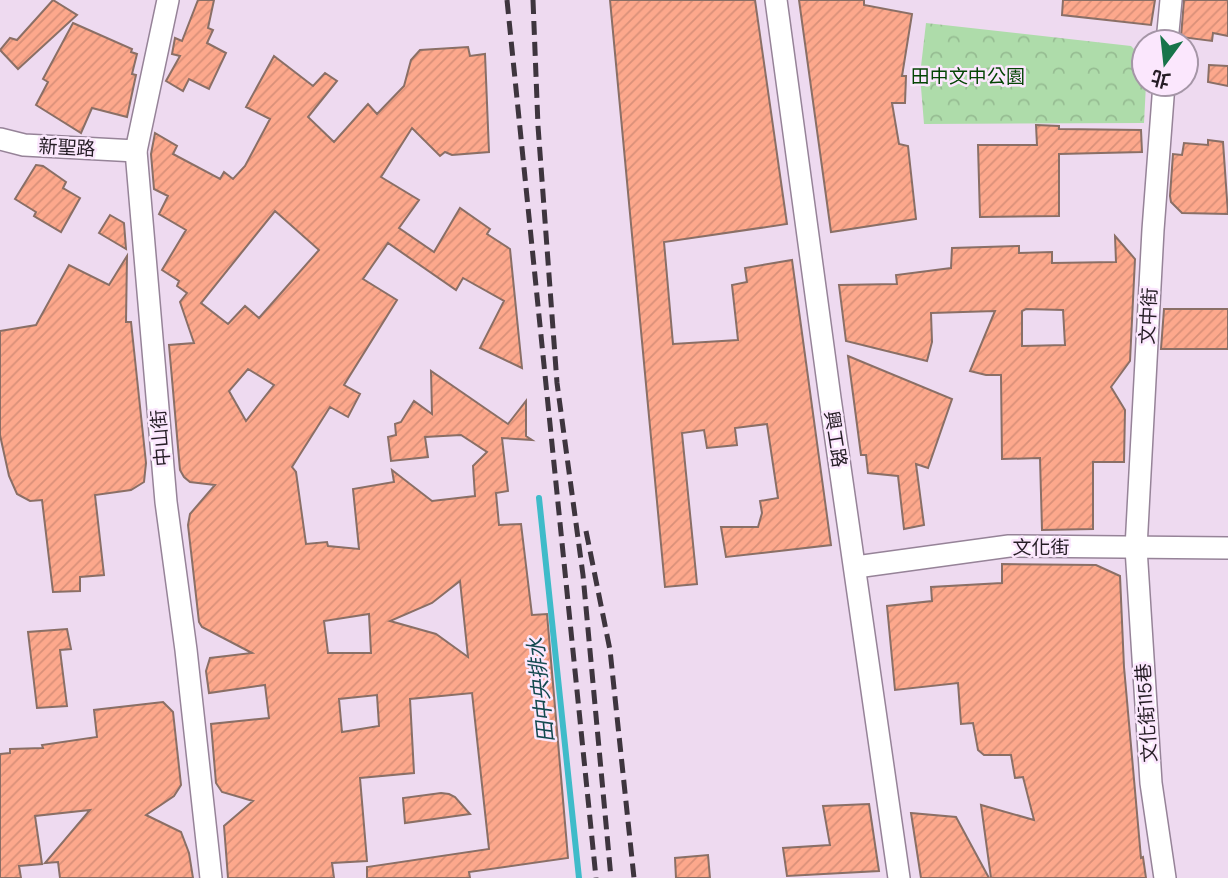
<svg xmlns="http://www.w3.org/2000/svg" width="1228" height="878" font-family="'DM Sans','Noto Sans TC',sans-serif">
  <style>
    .park { fill: url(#park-crowns) }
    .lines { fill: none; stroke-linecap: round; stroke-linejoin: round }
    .stream { stroke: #3fbbc9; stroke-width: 6 }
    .building { fill: url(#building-hatch); stroke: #8a6f66; stroke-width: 2; fill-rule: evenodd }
    .minor-casing { stroke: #968398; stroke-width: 24 }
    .minor { stroke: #fff; stroke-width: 21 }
    .rail { stroke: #3e353e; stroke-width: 5; stroke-dasharray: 14 7; stroke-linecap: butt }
    .labels { text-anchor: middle; stroke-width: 5; stroke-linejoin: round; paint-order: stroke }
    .park-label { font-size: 19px; fill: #044504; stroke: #fbe7fd }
    .street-label { font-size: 19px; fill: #251d25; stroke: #fbe7fd }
    .water-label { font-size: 21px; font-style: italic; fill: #13494f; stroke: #fbe7fd }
  </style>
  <defs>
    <pattern id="park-crowns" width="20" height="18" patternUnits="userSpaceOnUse" patternTransform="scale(1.75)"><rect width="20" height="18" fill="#aedcaa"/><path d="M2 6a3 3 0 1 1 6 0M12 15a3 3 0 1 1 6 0" fill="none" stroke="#96bc92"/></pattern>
    <pattern id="building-hatch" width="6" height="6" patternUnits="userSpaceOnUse" patternTransform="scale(1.75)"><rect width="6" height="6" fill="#fda88c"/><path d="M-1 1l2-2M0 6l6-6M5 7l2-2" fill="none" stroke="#d99079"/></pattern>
  </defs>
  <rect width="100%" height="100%" fill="#eedaf0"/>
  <path class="park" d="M926,23L1131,46L1144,59V84H1146L1144,123L924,124L920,75Z"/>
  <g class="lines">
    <path class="stream" d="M539,498L579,878"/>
  </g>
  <g class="building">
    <path d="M53,0L77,15L18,69L0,50L10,38L17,40Z"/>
    <path d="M198,0H214L208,28L213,30L207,43L226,53L209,89L189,79L183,91L166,81L180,56L172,54L175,38L182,41Z"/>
    <path d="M610,0H755L787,224L664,242L673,344L738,340L732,285L747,282L745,268L792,260L831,545L726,557L721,527H758L762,513L760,501L778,498L767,424L735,428L737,445L707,448L704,430L682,433L697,584L665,587Z"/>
    <path d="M799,0H864V5L912,14L902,76H906L905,103H892L899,144L908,146L916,219L831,232Z"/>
    <path d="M1063,0H1155L1151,25L1062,15Z"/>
    <path d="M1184,0H1228V36L1213,33L1212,41L1181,37Z"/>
    <path d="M73,23L132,49L131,52L137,54L132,74L136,75L127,117L92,108L81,133L36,105L48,82L43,79Z"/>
    <path d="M468,47L470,56L485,54L489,152L452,155L445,152L440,156L412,128L381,177L419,200L399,228L434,252L460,208L490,229L487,234L510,249L522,368L480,348L504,301L463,278L456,290L388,243L363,279L397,300L344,385L360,394L348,417L330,407L292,467L296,472L306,544L327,542L328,546L359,549L353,489L394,482L392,470L432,501L475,496L473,466L487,452L461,435L425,437L428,457L391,461L388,437L396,435L395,424L401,422L414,401L432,414L431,371L508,424L526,401V436L532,440L502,438L508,491L496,493L499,525L521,524L532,615L547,614L568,858L469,872L470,878H367V867L489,849L472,693L410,699L414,773L360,778L367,861L332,863L334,878H228L224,826L253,801L222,792L216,783L211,724L269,718L265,685L209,693L206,671L210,658L252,653L202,627L199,622L188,525L190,514L215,485L190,482L184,477L180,470L169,345L194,343L180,302L187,293L177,286L179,281L162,270L186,230L159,214L168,196L154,189L151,154L155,133L177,146L173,154L220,179L224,172L233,179L245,166L270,119L246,107L274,56L313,86L325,73L337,81L308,117L334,142L368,104L377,114L404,86L411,60L420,50ZM275,211L319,250L259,318L245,306L228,324L201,303ZM248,369L274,385L246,421L229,391ZM460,581L468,657L436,634L390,621L432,603ZM369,614L371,653H328L324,621ZM377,695L379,726L342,732L339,699Z"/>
    <path d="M1209,65L1228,66V86L1208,82Z"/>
    <path d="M1036,125L1059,126V129L1141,130L1142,152L1059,154V216L980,217L978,145H1037Z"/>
    <path d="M1208,140L1223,142L1228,214L1182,213L1171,202L1170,196L1173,154L1182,155L1184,143L1208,145Z"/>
    <path d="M36,165L43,166L66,182L63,188L80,198L61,232L34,216L36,212L15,199Z"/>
    <path d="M110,215L124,223L126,249L99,233Z"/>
    <path d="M1115,236L1135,259L1130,361L1111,387L1125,410L1124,462H1093V529L1042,530L1040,458L1002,459L1001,375H986L970,371L995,311L931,313L932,342L927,361L846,341L839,285L897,284L896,275L951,268L952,248L1019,246V253L1052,252V263L1116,262ZM1026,309L1063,310L1065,345L1022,346V311Z"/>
    <path d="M127,256L126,322H131L146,463L144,482L131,490L95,495L104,575L80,577V591L53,592L42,500L30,501L17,494L9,476L0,435V331L36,325L69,265L109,285Z"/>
    <path d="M1164,309H1228V349H1161Z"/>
    <path d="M848,356L952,399L928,468L916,464L924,525L904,529L898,476L868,473L866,455H861Z"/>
    <path d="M1002,564L1096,565L1120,576L1124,667L1141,858L1143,857L1146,878H991L981,805L1034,820L1023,777L1015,778L1011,755H984L978,750L973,723L961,724L958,683L895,690L887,606L932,601L931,587L1002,583Z"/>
    <path d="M67,629L71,649L60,650L67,706L37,708L28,632Z"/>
    <path d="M163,702L173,712L181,785L174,796L146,815L181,832L189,853L193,878H60L58,862L45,863L90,810L35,816L42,864L19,866L21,878H0V754L10,753V749L43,748L42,745L97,737L94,710Z"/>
    <path d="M441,793L449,794L455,797L470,814L405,823L403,798Z"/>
    <path d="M869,804L879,871L787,876L783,848L830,845L823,806Z"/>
    <path d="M911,813L956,817L989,878H921Z"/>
    <path d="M708,855L710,878H676L675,858Z"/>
  </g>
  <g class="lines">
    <defs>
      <g id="minor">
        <path d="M168,0L136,151L166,502L186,650L211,878"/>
        <path d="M776,0L830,398L899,878"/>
        <path d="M1167,42L1171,0"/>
        <path d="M1164,84L1153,230L1136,548L1151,783L1165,878"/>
        <path d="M0,139L24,145L136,151"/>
        <path d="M856,567L1009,546L1228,548"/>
      </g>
    </defs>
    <use href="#minor" class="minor-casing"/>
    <use href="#minor" class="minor"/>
    <g class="rail">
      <path d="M507,0L596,878"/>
      <path d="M533,0L538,126L557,383L583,575L611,878"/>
      <path d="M586,531L610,650L634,878"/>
    </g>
  </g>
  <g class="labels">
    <g class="park-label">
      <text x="968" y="83">田中文中公園</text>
    </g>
    <g class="street-label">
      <text transform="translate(67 147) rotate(3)" y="7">新聖路</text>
      <text transform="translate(1148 316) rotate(-87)" y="7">文中街</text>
      <text transform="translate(160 438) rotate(-95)" y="7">中山街</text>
      <text transform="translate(836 439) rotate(81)" y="7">興工路</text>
      <text x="1041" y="554">文化街</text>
      <text transform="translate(1146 713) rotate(-94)" y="7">文化街115巷</text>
    </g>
    <g class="water-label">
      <text transform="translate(541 690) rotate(-96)" y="7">田中央排水</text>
    </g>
  </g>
  <g transform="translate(1165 63) rotate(195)"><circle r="33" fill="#fbe7fd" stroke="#a596a7" stroke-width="2"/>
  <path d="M0-5L12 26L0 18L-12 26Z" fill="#17744a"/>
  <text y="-10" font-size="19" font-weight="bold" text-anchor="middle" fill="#251d25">北</text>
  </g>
</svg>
